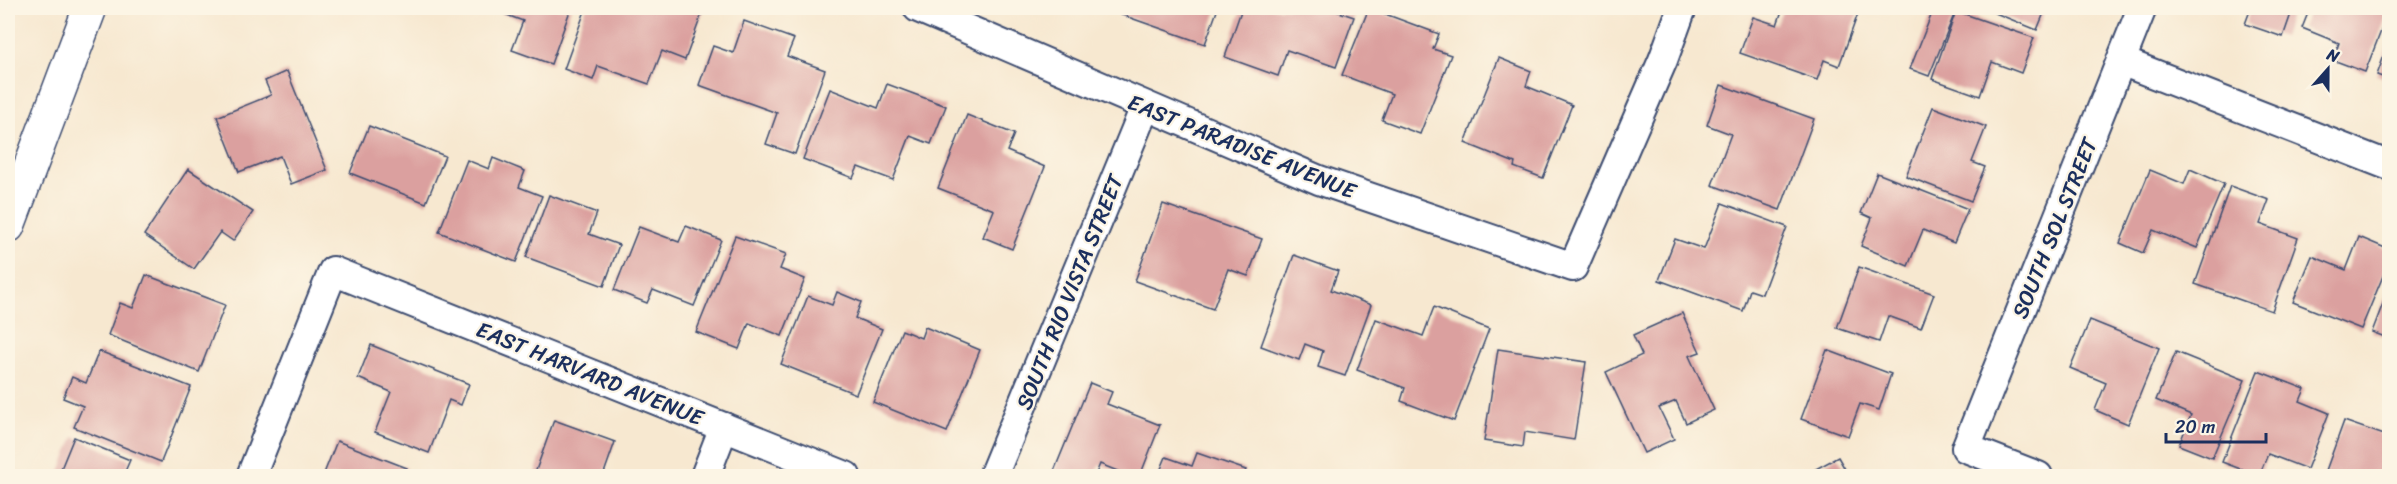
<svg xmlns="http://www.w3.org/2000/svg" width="2397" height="484" font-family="Sriracha,sans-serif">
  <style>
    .building { fill: #dba09f }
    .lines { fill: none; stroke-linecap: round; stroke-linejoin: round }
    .street-casing { stroke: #3c4b6f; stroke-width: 32 }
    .secondary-casing { stroke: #3c4b6f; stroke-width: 36 }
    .street { stroke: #fff; stroke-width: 28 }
    .secondary { stroke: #fff; stroke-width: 33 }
    .labels { text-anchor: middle; stroke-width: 4.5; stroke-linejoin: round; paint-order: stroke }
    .street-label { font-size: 22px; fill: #1b2f5e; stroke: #fcf5e5 }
  </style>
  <rect width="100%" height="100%" fill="#fcf5e5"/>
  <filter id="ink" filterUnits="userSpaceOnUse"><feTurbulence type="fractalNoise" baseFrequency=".0167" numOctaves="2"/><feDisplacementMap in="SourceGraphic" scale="12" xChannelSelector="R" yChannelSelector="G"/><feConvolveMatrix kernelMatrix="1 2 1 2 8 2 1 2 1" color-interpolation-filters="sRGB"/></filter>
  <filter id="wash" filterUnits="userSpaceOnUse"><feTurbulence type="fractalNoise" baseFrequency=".008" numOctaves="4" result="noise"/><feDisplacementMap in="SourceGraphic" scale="24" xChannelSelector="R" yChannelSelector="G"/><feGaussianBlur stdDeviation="1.35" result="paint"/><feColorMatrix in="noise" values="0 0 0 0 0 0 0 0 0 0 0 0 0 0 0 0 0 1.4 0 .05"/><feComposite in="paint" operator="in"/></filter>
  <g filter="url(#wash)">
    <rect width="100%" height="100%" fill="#f7e8d0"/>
    <g id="blocks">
      <g class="building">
        <path d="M488,8H571L551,64L512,50L523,21Z"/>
        <path d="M586,8H704L685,60L662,51L649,84L598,66L593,80L564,69Z"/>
        <path d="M1109,8H1218L1205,44L1108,10Z"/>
        <path d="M1242,8H1327L1354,17L1336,67L1287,50L1278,76L1225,57Z"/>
        <path d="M1369,8L1439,34L1433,49L1451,55L1420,134L1382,120L1392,94L1342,75Z"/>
        <path d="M1783,8H1860L1839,66L1824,60L1817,80L1740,53L1753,17L1777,25Z"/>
        <path d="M1934,8H1949L1956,10L1929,76L1910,69Z"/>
        <path d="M1983,8H2046L2037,30Z"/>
        <path d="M2251,8H2293L2283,37L2245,24Z"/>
        <path d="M2310,8H2390L2365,72L2333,60L2339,43L2302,28Z"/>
        <path d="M1956,11L2034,38L2021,73L1992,62L1980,96L1932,79Z"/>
        <path d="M744,21L794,39L787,56L825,70L795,154L766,144L777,113L699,85L713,46L733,53Z"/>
        <path d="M2389,42H2390V80L2377,75Z"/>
        <path d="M1499,58L1531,71L1526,86L1572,105L1543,178L1514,167L1515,163L1465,143Z"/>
        <path d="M287,71L327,170L291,184L280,156L239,172L217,117L271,95L265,81Z"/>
        <path d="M887,84L946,106L931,144L910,136L893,180L858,167L853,178L803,159L830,89L878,108Z"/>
        <path d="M1721,85L1814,119L1780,210L1712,185L1731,134L1707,125Z"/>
        <path d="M1933,107L1986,127L1972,162L1985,167L1971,201L1906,176Z"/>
        <path d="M967,115L1014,134L1007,151L1045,167L1012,249L983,237L994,210L938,188Z"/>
        <path d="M369,126L445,156L426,203L350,173Z"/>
        <path d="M493,158L525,171L519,187L542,196L516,262L439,232L467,160L489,169Z"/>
        <path d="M188,169L253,212L233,241L220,232L194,269L144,235Z"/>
        <path d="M2190,169L2224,184L2197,248L2153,230L2143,253L2120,243L2150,170L2184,184Z"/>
        <path d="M1877,173L1968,209L1954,243L1923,230L1908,266L1861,246L1872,218L1861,213Z"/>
        <path d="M2230,186L2269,200L2260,224L2298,238L2272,311L2195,284Z"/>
        <path d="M549,195L597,213L589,234L619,245L604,286L526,257Z"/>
        <path d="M1722,203L1787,227L1762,294L1750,290L1743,311L1659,280L1675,239L1704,249Z"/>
        <path d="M1163,204L1262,239L1248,276L1228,269L1213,309L1135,281Z"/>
        <path d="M686,226L721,240L694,306L653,290L647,303L614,290L639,227L679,242Z"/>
        <path d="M735,236L786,254L780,269L805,279L782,336L749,323L739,349L696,332Z"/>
        <path d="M2359,237L2390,250V259L2361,329L2293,302L2312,256L2346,270Z"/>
        <path d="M1294,255L1338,271L1331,290L1371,305L1345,376L1318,367L1323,351L1305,344L1299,360L1261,346Z"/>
        <path d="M1859,267L1934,294L1921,328L1888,316L1879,342L1837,328Z"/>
        <path d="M146,275L225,305L199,372L108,335L120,303L133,308Z"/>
        <path d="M2389,288H2390V339L2372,332Z"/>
        <path d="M837,292L861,302L855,318L882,329L856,394L781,364L808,296L832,305Z"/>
        <path d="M1434,307L1489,329L1454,421L1401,401L1405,388L1357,370L1376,319L1423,336Z"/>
        <path d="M1682,313L1700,352L1689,356L1714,410L1686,423L1676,401L1659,408L1674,439L1644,453L1606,372L1642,355L1633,335Z"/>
        <path d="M2090,320L2159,348L2128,424L2095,410L2106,383L2070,368Z"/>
        <path d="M925,327L980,350L947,432L873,402L902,330L921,338Z"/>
        <path d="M371,345L469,384L461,405L449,400L429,453L375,432L391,392L358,378Z"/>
        <path d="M1498,349L1586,362L1574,440L1525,432L1523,447L1484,441Z"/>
        <path d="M1827,350L1891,374L1879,410L1860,404L1848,436L1801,419Z"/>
        <path d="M99,351L191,387L161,462L74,427L83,406L63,398L72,377L86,383Z"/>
        <path d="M2176,352L2245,380L2212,458L2179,445L2191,415L2156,400Z"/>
        <path d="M2258,371L2305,389L2300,401L2329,413L2307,469L2268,454L2259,476L2222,462Z"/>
        <path d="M1090,383L1112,392L1107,404L1160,425L1140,476H1130L1100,464L1095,476H1052Z"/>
        <path d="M554,420L615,442L603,476H534Z"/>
        <path d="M2344,421L2390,437V476H2324Z"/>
        <path d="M74,437L130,460L123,476H58Z"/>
        <path d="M337,441L407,468L404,476H323Z"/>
        <path d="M1197,453L1246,470L1243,476H1158L1166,457L1192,466Z"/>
        <path d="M1838,457L1849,476H1803Z"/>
      </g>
    </g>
  </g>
  <g filter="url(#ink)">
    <use href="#blocks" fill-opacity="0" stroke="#3c4b6f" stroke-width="1.5"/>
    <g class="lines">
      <defs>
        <g id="street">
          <path d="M918,8L1319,180L1573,267L1663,60L1682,8"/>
          <path d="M2121,61L2390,166"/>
          <path d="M251,476L333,271L846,476"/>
          <path d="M705,476L724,427"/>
          <path d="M993,476L1145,107"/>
          <path d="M2038,476L1966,448L2142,8"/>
        </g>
        <path id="secondary" d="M8,226L90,8"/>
      </defs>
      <use href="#street" class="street-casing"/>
      <use href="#secondary" class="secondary-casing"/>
      <use href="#street" class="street"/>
      <use href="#secondary" class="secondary"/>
    </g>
  </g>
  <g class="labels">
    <g class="street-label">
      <text transform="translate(1242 146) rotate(22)" y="8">EAST PARADISE AVENUE</text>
      <text transform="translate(2054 228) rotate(-68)" y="8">SOUTH SOL STREET</text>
      <text transform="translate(1069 292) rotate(-68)" y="8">SOUTH RIO VISTA STREET</text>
      <text transform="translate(590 373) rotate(22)" y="8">EAST HARVARD AVENUE</text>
    </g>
  </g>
  <rect width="2397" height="484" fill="none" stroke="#fcf5e5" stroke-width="30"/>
  <g transform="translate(2328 69) rotate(21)" stroke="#fcf5e5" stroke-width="4.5" paint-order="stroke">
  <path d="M0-4.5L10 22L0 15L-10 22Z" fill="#1b2f5e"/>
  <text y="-9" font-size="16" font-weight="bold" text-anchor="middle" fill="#1b2f5e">N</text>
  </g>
  <path d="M2166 433v9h100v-9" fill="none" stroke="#1b2f5e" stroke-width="3"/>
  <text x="2175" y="433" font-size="18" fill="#1b2f5e" stroke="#fcf5e5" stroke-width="4.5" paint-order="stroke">20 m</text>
</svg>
